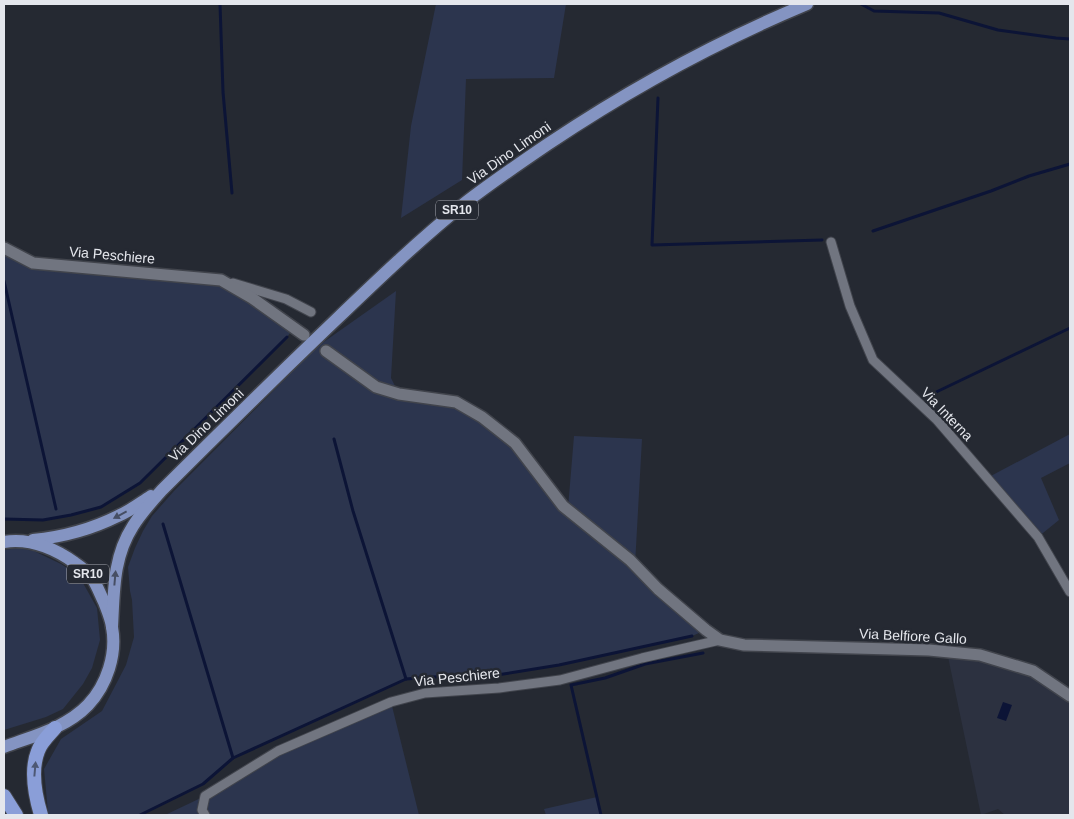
<svg xmlns="http://www.w3.org/2000/svg" width="1074" height="819" font-family="Arial,sans-serif">
  <style>
    .built { fill: #2c3140 }
    .green { fill: #2c354e }
    .water { fill: #0c1436 }
    .lines { fill: none; stroke-linecap: round; stroke-linejoin: round }
    .stream { stroke: #0c1436; stroke-width: 3 }
    .minor-casing { stroke: #41444c; stroke-width: 11 }
    .tertiary-casing { stroke: #41444c; stroke-width: 14 }
    .primary-casing { stroke: #41444c; stroke-width: 15 }
    .trunk-casing { stroke: #41444c; stroke-width: 16 }
    .minor { stroke: #717580; stroke-width: 9 }
    .tertiary { stroke: #717580; stroke-width: 11 }
    .primary { stroke: #8494c2; stroke-width: 12 }
    .trunk { stroke: #8a9ed8; stroke-width: 14 }
    .oneway { fill: #464e64 }
    .oneway2 { fill: #4d5874 }
    .labels { text-anchor: middle; stroke-width: 5; stroke-linejoin: round; paint-order: stroke }
    .shield { fill: #252932; stroke: #abadb4; stroke-width: 1 }
    .shield-label { font-size: 12px; font-weight: bold; fill: #e4e6ec }
    .street-label { font-size: 14px; fill: #e4e6ec; stroke: #252932 }
  </style>
  <rect width="100%" height="100%" fill="#252932"/>
  <path class="built" d="M947,652L1033,671L1070,696V815H1005L998,809L981,815Z"/>
  <g class="green">
    <path d="M436,4H566L554,78L466,79L462,180L401,218L411,126Z"/>
    <path d="M4,248L33,263L221,280L294,328L287,337L140,483L101,507L71,515L43,520L4,519Z"/>
    <path d="M396,291L391,378L399,394L456,402L515,443L568,508L574,436L642,439L635,565L706,630L692,636L559,665L497,675L431,677L406,679L233,758L203,784L140,815H50L48,812L44,769L61,739L102,711L126,665L134,637L132,600L130,591L128,567L135,548L143,531L152,516L174,491L318,346Z"/>
    <path d="M1070,434V463L1041,478L1059,520L1038,537L987,478Z"/>
    <path d="M18,548L34,551L61,564L73,572L83,583L97,608L100,640L92,668L83,684L63,709L46,717L4,730V550Z"/>
    <path d="M391,702L419,815H165L205,796L278,751Z"/>
    <path d="M597,797L601,815H546L544,809Z"/>
  </g>
  <path class="water" d="M1003,702L1012,705L1006,721L997,718Z"/>
  <g class="lines">
    <g class="stream">
      <path d="M220,4L223,92L232,193"/>
      <path d="M861,4L874,11L939,13L998,30L1056,38L1070,39"/>
      <path d="M658,98L652,245L822,240"/>
      <path d="M873,231L991,191L1029,176L1070,164"/>
      <path d="M4,281L56,509"/>
      <path d="M930,395L1070,328"/>
      <path d="M334,439L353,511L406,679"/>
      <path d="M4,519L43,520L71,515L101,507L140,483L287,337"/>
      <path d="M163,524L233,758"/>
      <path d="M140,815L203,784L233,758L406,679L431,677L497,675L559,665L692,636"/>
      <path d="M601,815L571,685L605,678L645,664L703,653"/>
    </g>
    <defs>
      <g id="minor">
        <path d="M831,242L850,306L873,360L937,420L1038,537L1070,592"/>
        <path d="M233,283L286,299L311,312"/>
        <path d="M205,815L202,810L205,796L278,751L391,702L425,693L499,688L560,680L642,658L720,640"/>
      </g>
      <g id="tertiary">
        <path d="M4,248L33,263L221,280L252,298L304,335"/>
        <path d="M326,351L376,387L399,394L456,402L482,417L515,443L563,506L630,560L658,589L706,630L720,640L744,645L929,650L980,655L1033,671L1070,696"/>
      </g>
      <g id="primary">
        <path d="M33,540C62,537 92,529 118,516C130,511 140,503 151,496"/>
        <path d="M4,542C30,538 54,548 75,563C81,567 87,572 92,578C97,585 100,594 104,602C107,610 111,619 112,627C117,654 107,685 88,705C66,728 33,736 4,747"/>
        <path d="M112,627C114,591 113,557 133,526C141,513 152,501 162,490C214,438 267,386 320,335C367,290 414,244 465,203C492,182 520,163 548,144C630,89 716,42 807,4"/>
      </g>
      <g id="trunk">
        <path d="M4,796L16,815"/>
        <path d="M41,815C35,795 30,771 38,751C41,742 49,735 55,728"/>
      </g>
    </defs>
    <use href="#minor" class="minor-casing"/>
    <use href="#tertiary" class="tertiary-casing"/>
    <use href="#primary" class="primary-casing"/>
    <use href="#trunk" class="trunk-casing"/>
    <use href="#minor" class="minor"/>
    <use href="#tertiary" class="tertiary"/>
    <use href="#primary" class="primary"/>
    <use href="#trunk" class="trunk"/>
  </g>
  <defs><path id="oneway-solid" d="M-6-.8H1V-3.2L6.5 0L1 3.2V.8H-6Z" transform="scale(1.25)"/></defs>
  <g class="oneway">
    <use href="#oneway-solid" transform="translate(120 515) rotate(152)"/>
    <use href="#oneway-solid" transform="translate(115 578) rotate(-85)"/>
  </g>
  <use class="oneway2" href="#oneway-solid" transform="translate(35 769) rotate(-85)"/>
  <g class="labels">
    <g class="shield">
      <rect x="436" y="200.5" width="42" height="19" rx="4"/>
      <rect x="67" y="564.5" width="42" height="19" rx="4"/>
    </g>
    <g class="shield-label">
      <text x="457" y="214">SR10</text>
      <text x="88" y="578">SR10</text>
    </g>
    <g class="street-label">
      <text transform="translate(509 153) rotate(-35)" y="5">Via Dino Limoni</text>
      <text transform="translate(112 255) rotate(5)" y="5">Via Peschiere</text>
      <text transform="translate(947 414) rotate(46)" y="5">Via Interna</text>
      <text transform="translate(206 425) rotate(-44)" y="5">Via Dino Limoni</text>
      <text transform="translate(913 636) rotate(3)" y="5">Via Belfiore Gallo</text>
      <text transform="translate(457 677) rotate(-6)" y="5">Via Peschiere</text>
    </g>
  </g>
  <rect width="1074" height="819" fill="none" stroke="#e4e6ec" stroke-width="10"/>
</svg>
